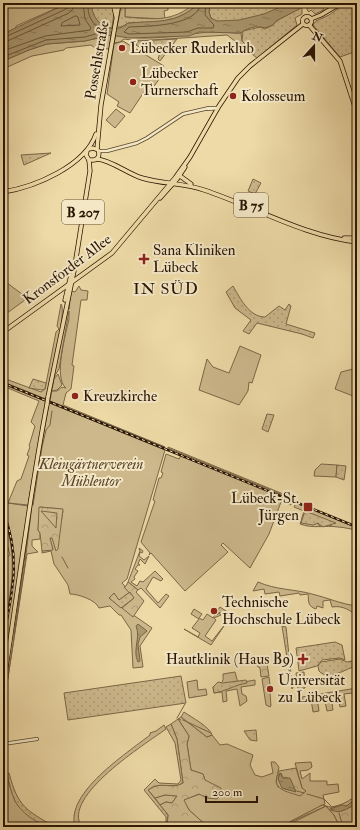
<svg xmlns="http://www.w3.org/2000/svg" width="360" height="830" font-family="'IM FELL Double Pica',serif">
  <style>
    .green { fill: #ccb88b; stroke: #7a6646; fill-rule: evenodd }
    .forest { fill: url(#forest-crowns); stroke: #7a6646; fill-rule: evenodd }
    .wetland { fill: url(#wetland-marsh); stroke: #7a6646 }
    .park { fill: url(#park-dots); stroke: #7a6646 }
    .water { fill: url(#water-ripples); stroke: #766343 }
    .lines { fill: none; stroke-linecap: round; stroke-linejoin: round }
    .shore { stroke: #6a5638; stroke-width: 1 }
    .stream { stroke: #766343; stroke-width: 1 }
    .minor-casing { stroke: #5a462b; stroke-width: 4 }
    .major-casing { stroke: #291402; stroke-width: 5 }
    .minor { stroke: #f3e7c6; stroke-width: 2.5 }
    .major { stroke: #eddaa7; stroke-width: 3.5 }
    .rail-casing { stroke: #291402; stroke-width: 2.5 }
    .rail { stroke: #f3e7c6; stroke-width: 1; stroke-dasharray: 3; stroke-linecap: butt }
    .major-bridge-casing { stroke: #291402; stroke-width: 5; stroke-linecap: butt }
    .major-bridge { stroke: #eddaa7; stroke-width: 3.5 }
    .poi-dot { fill: #8f2418; stroke: #f3e7c6; stroke-width: 1.5 }
    .labels { text-anchor: middle; stroke-width: 4; stroke-linejoin: round; paint-order: stroke }
    .shield { fill: #f3e7c6; stroke: #66533d; stroke-width: 1 }
    .shield-label { font-size: 14px; font-weight: bold; fill: #291402 }
    .poi-label { font-size: 15px; fill: #291402; stroke: #f3e7c6; text-anchor: start }
    .street-label { font-size: 15px; fill: #291402; stroke: #f3e7c6 }
    .park-label { font-size: 15px; font-style: italic; fill: #5a452b; stroke: #f3e7c6 }
    .neighbourhood-label { font-size: 16px; letter-spacing: 1px; fill: #291402; stroke: #f3e7c6 }
  </style>
  <defs>
    <pattern id="forest-crowns" width="20" height="18" patternUnits="userSpaceOnUse"><rect width="20" height="18" fill="#ccb88b"/><path d="M2 6a3 3 0 1 1 6 0M12 15a3 3 0 1 1 6 0" fill="none" stroke="#af9d76"/></pattern>
    <pattern id="wetland-marsh" width="20" height="14" patternUnits="userSpaceOnUse"><rect width="20" height="14" fill="#ccb88b"/><path d="M1 5h8M5 5V1M11 12h8M15 12V8" fill="none" stroke="#af9d76"/></pattern>
    <pattern id="park-dots" width="8" height="8" patternUnits="userSpaceOnUse"><rect width="8" height="8" fill="#ccb88b"/><path d="M2 2h.1M6 6h.1" fill="none" stroke="#af9d76" stroke-width="1.8" stroke-linecap="round"/></pattern>
    <pattern id="water-ripples" width="26" height="14" patternUnits="userSpaceOnUse"><rect width="26" height="14" fill="#aa976f"/><path d="M2 4q2-2 4 0t4 0M15 11q2-2 4 0t4 0" fill="none" stroke="#8a7a59"/></pattern>
  </defs>
  <rect width="100%" height="100%" fill="#eddaa7"/>
  <filter id="stains"><feTurbulence type="fractalNoise" baseFrequency=".005" numOctaves="4"/><feColorMatrix values="0 0 0 0 .2 0 0 0 0 .09 0 0 0 0 .02 0 0 0 .5 -.17"/></filter>
  <radialGradient id="worn" r=".72"><stop offset=".6" stop-color="#630" stop-opacity="0"/><stop offset="1" stop-color="#630" stop-opacity=".3"/></radialGradient>
  <g class="green">
    <path d="M3,3H68L16,26V28L3,34Z"/>
    <path d="M125,3H176L177,4L168,6V10L164,11L165,19L125,17Z"/>
    <path d="M221,31C228,32 234,34 241,33L242,41L245,44L243,47L227,35L138,41L124,39L120,42L114,43L116,35C150,43 186,33 221,31Z"/>
    <path d="M111,35L109,49L95,48L91,45L66,48L64,50L32,56L3,69V61L29,50L47,44L85,41Z"/>
    <path d="M123,41L164,66L159,73L162,75L150,92L146,89L130,113L117,106L119,102L107,94L114,44Z"/>
    <path d="M116,109L125,116L115,128L106,120Z"/>
    <path d="M3,280L22,294L20,296L25,300L3,316Z"/>
    <path d="M79,286L81,290L88,291L87,300H81L72,365L74,366L71,389L66,393L63,405L165,447L50,401L54,379L58,374L62,385L57,390L52,391H57L62,387L66,388C53,378 66,333 69,319V311L59,369L53,379L50,394L69,301V309L71,291L75,292Z"/>
    <path d="M61,304C67,309 50,387 46,399L3,382V378L41,392L45,389L56,332L59,329L57,326Z"/>
    <path d="M240,346L261,355L252,383L249,382L248,391L239,405L199,390L207,359L213,367L229,373Z"/>
    <path d="M357,368V386L353,396L335,389L341,372Z"/>
    <path d="M3,384L165,450L127,579L122,583L130,592L119,600L109,598L152,628L140,646L143,667L133,668L131,630L121,615H119L110,606L99,608C96,600 78,594 70,594L68,585L54,564L51,551L42,553V551L53,549L49,538L53,537L56,550L63,511L61,509L40,507L38,530L40,533V539L32,540V546L38,552L27,554L7,684L24,571L36,472L49,405L46,403L28,505L8,503L28,506L22,563L3,675C3,665 2,654 3,644C10,591 24,562 3,509V503H8L17,481L21,479L29,456L27,455L30,447L29,446L35,426L31,422L39,401L3,386Z"/>
    <path d="M168,447L293,498V499L168,448Z"/>
    <path d="M166,454L179,459L181,455L292,501L291,505L281,502L269,534L250,568L223,543L221,545L228,552L185,591L151,553L149,555L150,553L141,542L155,501L153,500L159,478H161L163,473L161,472Z"/>
    <path d="M321,464L337,465L336,477L314,476L315,470Z"/>
    <path d="M296,503L357,528V529C350,530 345,527 338,527C325,525 313,529 300,524L304,511L294,507ZM305,511L332,525L320,526Z"/>
    <path d="M3,515C19,557 11,591 3,635V613L5,615L6,603H3V559L10,555L3,529Z"/>
    <path d="M139,548L143,551L142,553L140,552L139,556L144,560L149,556L145,564L140,559L138,564L140,565H138L135,569L138,571L134,577L135,579L131,582L137,586L140,581L143,582L155,571L163,579L161,581L153,577L146,589L158,603L166,594L169,596L160,608L141,588L138,590L128,582L140,551Z"/>
    <path d="M258,582C276,590 294,589 312,594C328,598 341,604 357,606V616C351,611 343,605 332,607L330,600L323,601V608L317,606L316,609C307,606 309,601 308,594L300,595L299,593L280,596L279,592L265,594L264,589L253,591Z"/>
    <path d="M220,607L232,615L229,619L219,612L217,615L219,613L221,615L214,618L216,620L205,636L212,641L226,623L211,645L184,629L198,637L200,633L192,628L199,619L191,614L194,609L202,614L199,618L203,620L207,614L213,618Z"/>
    <path d="M235,672L238,683L255,680V685L241,687L242,694L246,696L247,701L240,706L237,689L226,691L227,701L223,702L222,692L214,693L213,687C221,683 224,684 223,674Z"/>
    <path d="M357,688V696H354L353,693L344,694L346,706L340,707L338,695L331,696L333,710L327,711L324,697L317,698L319,711L313,712L311,699L303,700L302,697Z"/>
    <path d="M181,717L207,737L212,735L220,745L227,744L253,755L250,765L255,775L262,777L273,773L271,762H275L279,767L276,782L278,787L300,795L305,791L302,788L295,763L311,762L312,767L308,770L300,771L302,779L310,773V781H327V785L338,784L339,792L323,795L325,804L280,827H208L189,810L183,800L200,794L207,798L212,785L205,780L203,774L191,770L187,744L189,736L178,719Z"/>
    <path d="M164,725L166,729C147,743 60,797 82,827H75C65,793 126,754 150,735V733L156,731Z"/>
    <path d="M4,769L15,801L27,814L47,827H3Z"/>
    <path d="M165,795L177,796L172,803L166,802L160,805L155,798Z"/>
    <path d="M326,806L334,815L340,827H284Z"/>
  </g>
  <g class="forest">
    <path d="M39,507L63,509L58,549L56,551L52,538H50L53,550L42,551L40,533L38,530Z"/>
    <path d="M128,582L138,590L136,592L144,601L133,617L122,608L134,598L124,587L126,586Z"/>
    <path d="M264,658H266L269,676L261,677L260,668L257,666L256,661Z"/>
    <path d="M304,672L305,688L298,689L296,673Z"/>
    <path d="M269,677L271,693H270L271,706L270,707L266,705L262,679Z"/>
    <path d="M197,680L198,690L206,689L207,695L189,698L187,682Z"/>
    <path d="M184,712C191,717 210,727 212,735L207,737L181,717Z"/>
    <path d="M178,719L189,736L187,744L191,770L203,774L205,780L221,788V794L217,799L207,798L199,794L184,800L189,810L208,827H180L177,823L172,824V827H167L168,815L160,805L166,802L172,803L177,796L165,795L155,798L148,790C161,780 171,790 183,783L177,739L171,724Z"/>
    <path d="M296,768L302,788L306,791L300,796C286,791 270,790 279,771ZM281,773L283,778H288L296,791L285,789L278,779L279,774Z"/>
    <path d="M356,794L357,797L347,806L332,807L331,810L341,811L357,804L352,814L357,827H340L334,815L326,806L280,827L322,805C325,805 327,807 331,807C339,806 352,801 356,794Z"/>
  </g>
  <path class="wetland" d="M41,511L57,513L56,528Z"/>
  <g class="park">
    <path d="M92,3H111L114,12L112,28C99,25 90,18 92,3Z"/>
    <path d="M122,3H125V17C153,19 172,23 195,3H199C177,24 156,22 128,23L122,27H117Z"/>
    <path d="M210,3H289C273,12 227,31 211,18L209,12Z"/>
    <path d="M308,3H322L324,10L315,14L311,10L309,12L307,10Z"/>
    <path d="M346,3H350L357,17V36L352,38L357,51L340,57L313,25L316,21L329,15Z"/>
    <path d="M302,7V14L295,18L297,25L257,58L243,47L245,44L242,41L243,31L260,27L265,29L273,25L276,21Z"/>
    <path d="M177,39L160,61L158,59L161,50L149,45L147,47L143,45L141,48L136,45L138,41Z"/>
    <path d="M51,153L24,165L21,155Z"/>
    <path d="M253,179L261,183L255,194L248,191Z"/>
    <path d="M233,286C240,298 249,317 265,317L279,306L285,310L289,304L291,306L286,324L315,333L313,338L302,334L257,323L249,334L243,331L251,320L235,308L226,292Z"/>
    <path d="M33,379L46,383L45,389L42,390L29,388Z"/>
    <path d="M267,414L274,415L268,432L262,429Z"/>
    <path d="M337,465L346,466L344,480L336,477Z"/>
    <path d="M305,511L336,523L323,527L318,523L313,525L301,523Z"/>
    <path d="M130,592L134,598L121,608L109,598L114,593L119,600Z"/>
    <path d="M282,626L286,627L291,674L294,683L296,682L292,689Z"/>
    <path d="M335,642L342,645L345,660L340,658L322,660L317,666L299,671L296,648Z"/>
    <path d="M340,659L347,662L356,660L357,666C346,668 329,682 319,671L318,666L321,662Z"/>
    <path d="M181,676L186,703L68,720L64,693Z"/>
    <path d="M246,680L247,683C234,685 227,691 214,693L213,687L218,682L223,683Z"/>
    <path d="M171,724L177,739L183,783C171,790 160,780 148,790L168,815L166,827V817L144,790L155,779L159,783L178,784L181,780L175,743L166,727Z"/>
    <path d="M256,730L257,741L250,740L244,731Z"/>
    <path d="M9,773C18,807 26,810 55,827C41,827 22,814 15,801C11,793 9,782 7,774Z"/>
  </g>
  <g class="water">
    <path d="M68,3H92C90,18 106,34 122,27C126,25 126,23 130,23C158,20 176,25 199,3H210L209,12L211,18L217,21L239,20L264,14L289,3H306L301,8L276,21L273,25L265,28C258,25 246,28 241,33L199,32L189,36L129,38L111,35L85,41L47,44L29,50L3,61V34Z"/>
    <path d="M138,624L147,631L140,637L138,644L140,661L138,662C132,650 141,638 136,626Z"/>
    <path d="M280,773L283,778H290L296,792L282,788L278,779Z"/>
    <path d="M357,797V804C348,807 340,816 330,809L342,805L347,806Z"/>
  </g>
  <g class="lines">
    <g class="shore">
      <path d="M201,3C198,27 146,26 129,27L124,32L129,34L187,32L198,28H213L214,25L205,15L206,3"/>
      <path d="M76,16L78,17L80,25L61,26L62,23Z"/>
      <path d="M3,38L64,10L69,7V3"/>
      <path d="M3,43L69,13L73,9L74,3"/>
      <path d="M3,51L45,36L90,30L91,28L85,19L83,3"/>
      <path d="M3,57L46,40L85,37L102,32V30C92,24 87,16 88,3"/>
    </g>
    <g class="stream">
      <path d="M33,505L42,447L46,430L50,425L52,411"/>
      <path d="M62,557L68,568"/>
      <path d="M14,636L30,520"/>
      <path d="M177,718L185,704"/>
      <path d="M179,719L181,720"/>
      <path d="M183,720L211,733"/>
      <path d="M297,791L304,793"/>
      <path d="M307,794L324,799L331,806"/>
      <path d="M339,813L343,827"/>
    </g>
    <defs>
      <g id="minor">
        <path d="M208,109L218,108"/>
        <path d="M98,151H107L137,143L147,138L183,114L209,108H218"/>
        <path d="M3,744L37,739"/>
      </g>
      <g id="major">
        <path d="M113,3L116,16"/>
        <circle cx="307" cy="21" r="4.5"/>
        <path d="M311,19L321,15L341,3"/>
        <path d="M309,25L340,61L357,113"/>
        <path d="M97,149L101,105L119,3"/>
        <path d="M87,151L86,155L89,160H94C99,159 100,154 98,150L93,148L89,149"/>
        <path d="M97,159C111,160 128,174 142,178C162,184 184,183 204,190C255,207 304,236 357,242"/>
        <path d="M180,176L191,184"/>
        <path d="M3,192C35,187 85,166 96,134"/>
        <path d="M160,198L177,179L185,167"/>
        <path d="M344,238H357"/>
        <path d="M65,300L71,275"/>
        <path d="M3,332L112,253L175,178L190,157L219,106L238,78L250,66L303,24"/>
        <path d="M48,397L74,271L90,171L89,160"/>
        <path d="M3,687C18,592 29,498 47,404"/>
      </g>
    </defs>
    <use href="#minor" class="minor-casing"/>
    <use href="#major" class="major-casing"/>
    <use href="#minor" class="minor"/>
    <use href="#major" class="major"/>
    <defs>
      <g id="rail">
        <path d="M3,383L357,527"/>
        <path d="M3,512C22,559 12,592 3,640"/>
      </g>
    </defs>
    <use href="#rail" class="rail-casing"/>
    <use href="#rail" class="rail"/>
    <defs>
      <path id="major-bridge" d="M47,404L48,397"/>
    </defs>
    <use href="#major-bridge" class="major-bridge-casing"/>
    <use href="#major-bridge" class="major-bridge"/>
  </g>
  <g class="poi-dot">
    <circle cx="122" cy="48" r="4"/>
    <circle cx="133" cy="82" r="4"/>
    <circle cx="233" cy="96" r="4"/>
    <path d="M142 253h4v4h4v4h-4v4h-4v-4h-4v-4h4z"/>
    <circle cx="75" cy="396" r="4"/>
    <rect x="303" y="502" width="10" height="10" rx="2"/>
    <circle cx="214" cy="611" r="4"/>
    <path d="M301 653h4v4h4v4h-4v4h-4v-4h-4v-4h4z"/>
    <circle cx="270" cy="689" r="4"/>
  </g>
  <g class="labels">
    <g class="shield">
      <rect x="234" y="193" width="34" height="24" rx="3"/>
      <rect x="62" y="200" width="42" height="24" rx="3"/>
    </g>
    <g class="shield-label">
      <text x="251" y="210">B 75</text>
      <text x="83" y="217">B 207</text>
    </g>
    <g class="poi-label">
      <text x="130" y="53">Lübecker Ruderklub</text>
      <text x="141" y="78">Lübecker<tspan x="141" dy="17">Turnerschaft</tspan></text>
      <text x="241" y="101">Kolosseum</text>
      <text x="153" y="255">Sana Kliniken<tspan x="153" dy="17">Lübeck</tspan></text>
      <text x="83" y="401">Kreuzkirche</text>
      <text x="299" y="503" text-anchor="end">Lübeck-St.<tspan x="299" dy="17">Jürgen</tspan></text>
      <text x="222" y="607">Technische<tspan x="222" dy="17">Hochschule Lübeck</tspan></text>
      <text x="294" y="664" text-anchor="end">Hautklinik (Haus B9)</text>
      <text x="278" y="685">Universität<tspan x="278" dy="17">zu Lübeck</tspan></text>
    </g>
    <g class="street-label">
      <text transform="translate(97 60) rotate(-80)" y="5">Possehlstraße</text>
      <text transform="translate(67 269) rotate(-37)" y="5">Kronsforder Allee</text>
    </g>
    <g class="park-label">
      <text x="91" y="469">Kleingärtnerverein<tspan x="91" dy="17">Mühlentor</tspan></text>
    </g>
    <g class="neighbourhood-label">
      <text x="166" y="294">IN SÜD</text>
    </g>
  </g>
  <rect width="360" height="830" fill="none" stroke="#eddaa7" stroke-width="16"/>
  <rect x="4" y="4" width="352" height="822" fill="none" stroke="#291402" stroke-width="2"/>
  <rect x="8" y="8" width="344" height="814" fill="none" stroke="#291402"/>
  <g transform="translate(314 46) rotate(21)" stroke="#f3e7c6" stroke-width="3" paint-order="stroke">
  <path d="M0-3L7 15L0 10L-7 15Z" fill="#291402"/>
  <text y="-6" font-size="11" font-weight="bold" text-anchor="middle" fill="#291402">N</text>
  </g>
  <path d="M206 796v6h51v-6" fill="none" stroke="#291402" stroke-width="2"/>
  <text x="212" y="796" font-size="12" fill="#291402" stroke="#f3e7c6" stroke-width="3" paint-order="stroke">200 m</text>
  <rect width="100%" height="100%" filter="url(#stains)"/>
  <rect width="100%" height="100%" fill="url(#worn)"/>
</svg>
